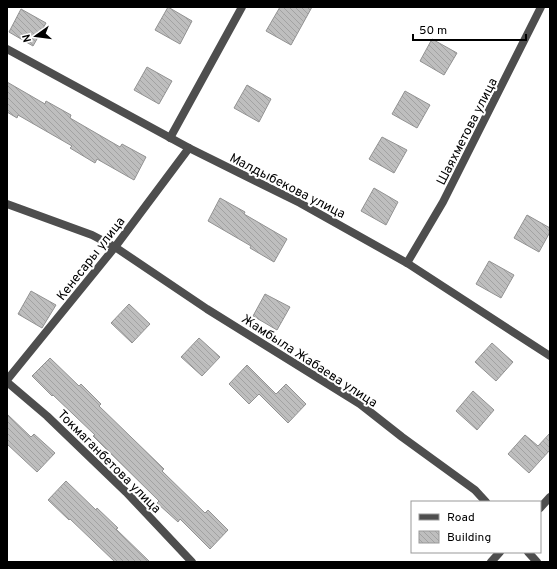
<svg xmlns="http://www.w3.org/2000/svg" width="557" height="569" font-family="Overpass,sans-serif">
  <style>
    .building { fill: url(#building-back-hatch); stroke: #929292 }
    .lines { fill: none; stroke-linecap: round; stroke-linejoin: round }
    .minor { stroke: #4e4e4e; stroke-width: 8 }
    .labels { text-anchor: middle; stroke-width: 4; stroke-linejoin: round; paint-order: stroke }
    .street-label { font-size: 13px; fill: #000; stroke: #fff }
  </style>
  <defs>
    <pattern id="building-back-hatch" width="6" height="6" patternUnits="userSpaceOnUse"><rect width="6" height="6" fill="#bebebe"/><path d="M-1 5l2 2M0 0l6 6M5-1l2 2" fill="none" stroke="#a2a2a2"/></pattern>
  </defs>
  <rect width="100%" height="100%" fill="#fff"/>
  <g class="building">
    <path d="M168,7L192,21L180,44L155,30Z"/>
    <path d="M280,7H312L291,45L266,31Z"/>
    <path d="M21,9L46,23L33,46L9,32Z"/>
    <path d="M432,39L457,53L444,75L420,61Z"/>
    <path d="M147,67L172,81L159,104L134,90Z"/>
    <path d="M7,82L45,104L46,101L71,115L70,118L120,147L122,144L146,157L134,180L97,159L95,163L70,148L72,146L18,115L17,118L7,112Z"/>
    <path d="M247,85L271,99L259,122L234,108Z"/>
    <path d="M405,91L430,105L417,128L392,114Z"/>
    <path d="M382,137L407,150L394,173L369,159Z"/>
    <path d="M374,188L398,202L386,225L361,211Z"/>
    <path d="M220,198L245,212L244,214L287,239L274,262L250,248L251,246L208,221Z"/>
    <path d="M527,215L550,228V232L539,252L514,238Z"/>
    <path d="M489,261L514,275L501,298L476,284Z"/>
    <path d="M31,291L56,305L42,328L18,314Z"/>
    <path d="M265,294L290,307L277,330L253,316Z"/>
    <path d="M129,304L150,324L132,343L111,323Z"/>
    <path d="M199,338L220,357L202,376L181,357Z"/>
    <path d="M492,343L513,362L496,381L475,362Z"/>
    <path d="M50,358L79,386L81,384L101,404L99,406L164,469L162,471L205,513L208,510L228,530L210,549L180,519L178,522L157,503L159,501L93,436L95,435L53,395L52,396L32,376Z"/>
    <path d="M247,365L276,394L286,384L306,404L288,423L259,394L249,404L229,384Z"/>
    <path d="M473,391L494,410L477,430L456,411Z"/>
    <path d="M7,414L31,437L34,434L55,453L37,472L7,444Z"/>
    <path d="M550,433V450L529,473L508,454L525,435L538,446Z"/>
    <path d="M66,481L96,510L97,508L118,528L116,529L150,562H115L70,519L69,520L48,500Z"/>
  </g>
  <g class="lines">
    <g class="minor">
      <path d="M7,49L189,148L300,203L407,263L550,356"/>
      <path d="M170,138L242,7"/>
      <path d="M7,204L92,235L115,247L207,309L360,404L402,437L475,490L486,502"/>
      <path d="M407,263L443,202L541,7"/>
      <path d="M7,380L115,247L189,148"/>
      <path d="M7,382L47,416L126,492L192,562"/>
      <path d="M540,508L550,497"/>
      <path d="M528,552L537,562"/>
      <path d="M491,562L500,552"/>
    </g>
  </g>
  <g class="labels">
    <g class="street-label">
      <text transform="translate(466 131) rotate(-63)" y="5">Шаяхметова улица</text>
      <text transform="translate(288 185) rotate(27)" y="5">Малдыбекова улица</text>
      <text transform="translate(90 258) rotate(-52)" y="5">Кенесары улица</text>
      <text transform="translate(310 360) rotate(33)" y="5">Жамбыла Жабаева улица</text>
      <text transform="translate(110 461) rotate(45)" y="5">Токмаганбетова улица</text>
    </g>
  </g>
  <rect width="557" height="569" fill="none" stroke="#000000" stroke-width="16"/>
  <rect x="411" y="501" width="130" height="52" fill="#ffffff" stroke="#999999"/>
  <rect x="419" y="514" width="20" height="6" fill="#4e4e4e" stroke="#999999"/>
  <text x="447" y="521" font-size="12" fill="#000000">Road</text>
  <rect x="419" y="531" width="20" height="12" fill="url(#building-back-hatch)" stroke="#999999"/>
  <text x="447" y="541" font-size="12" fill="#000000">Building</text>
  <g transform="translate(36 36) rotate(256)" stroke="#ffffff" stroke-width="3" paint-order="stroke">
  <path d="M0-3L7 15L0 10L-7 15Z" fill="#000000"/>
  <text y="-6" font-size="11" font-weight="bold" text-anchor="middle" fill="#000000">N</text>
  </g>
  <path d="M413 34v6h113v-6" fill="none" stroke="#000000" stroke-width="2"/>
  <text x="419" y="34" font-size="12" fill="#000000" stroke="#ffffff" stroke-width="3" paint-order="stroke">50 m</text>
</svg>
